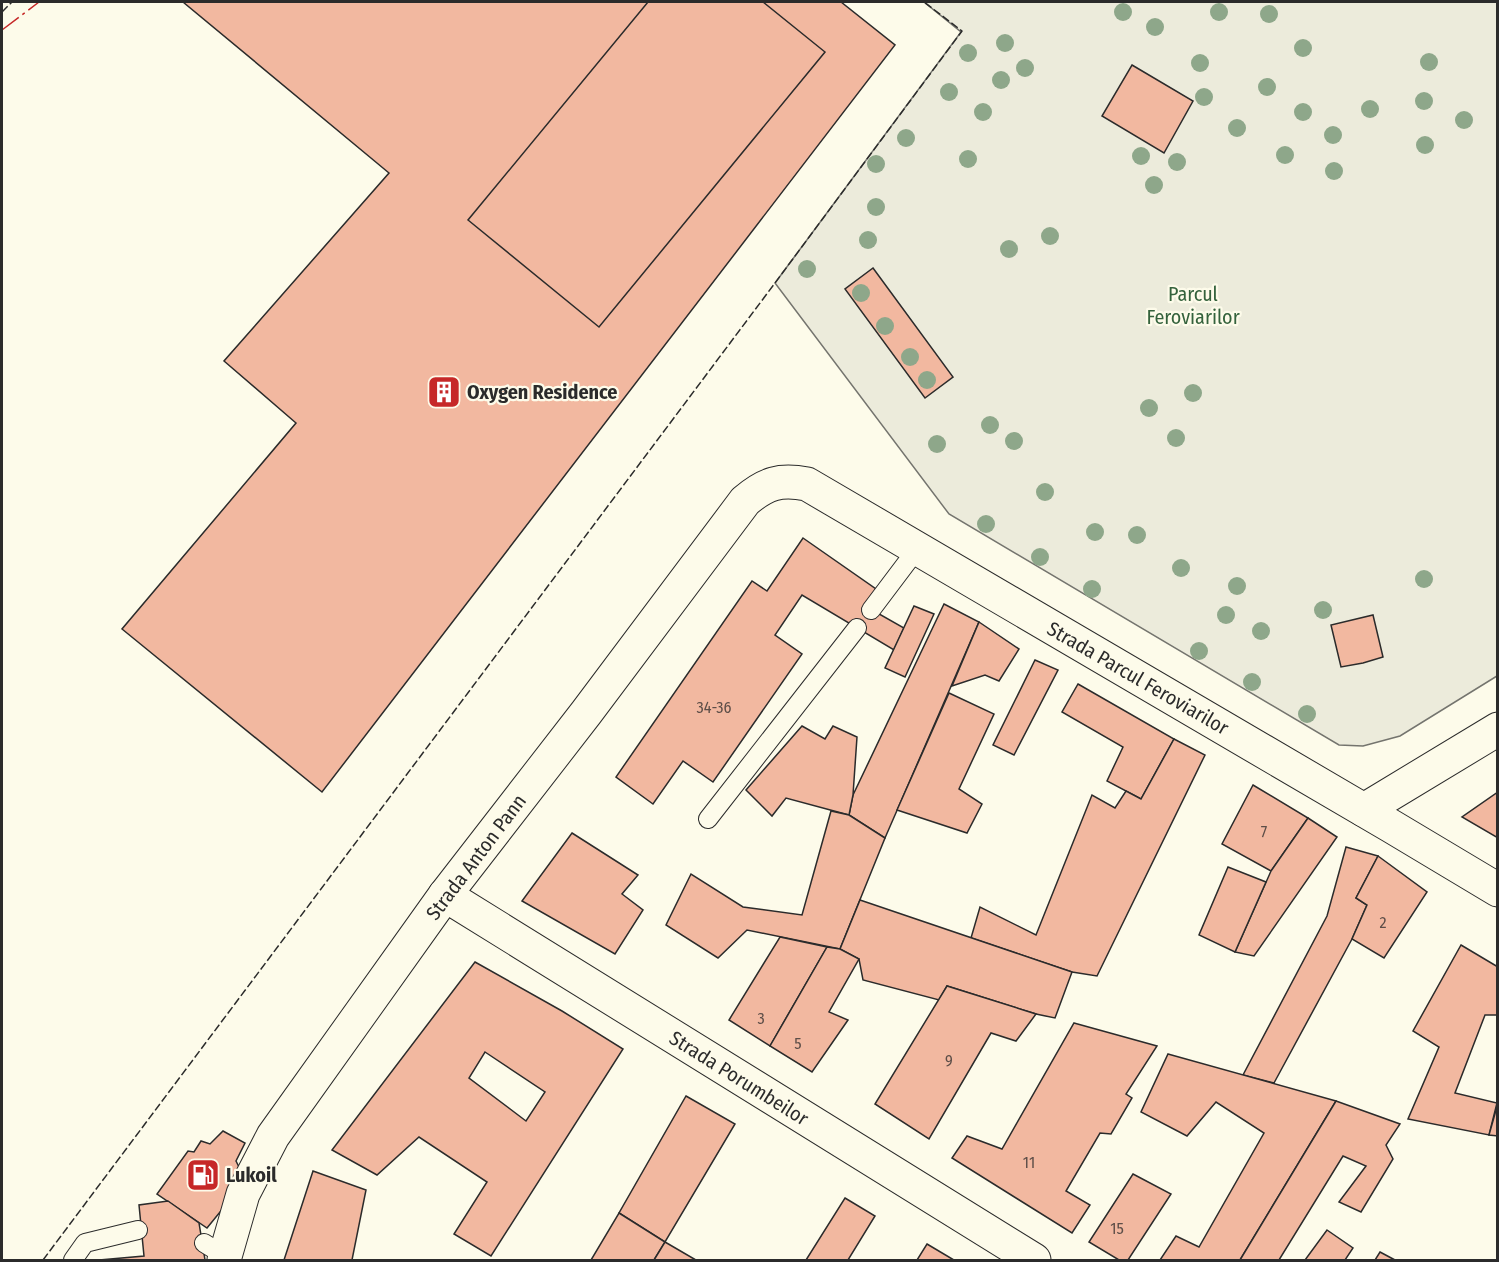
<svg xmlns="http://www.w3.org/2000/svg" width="1499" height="1262" font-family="'Fira Sans Condensed',sans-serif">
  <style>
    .green { fill: #ecebdb; stroke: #74746e; stroke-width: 1.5 }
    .building { fill: #f2b8a0; stroke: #2b2b2b; stroke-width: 1.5; fill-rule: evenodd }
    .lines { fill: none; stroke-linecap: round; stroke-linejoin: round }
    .lane-casing { stroke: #2b2b2b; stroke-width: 20 }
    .street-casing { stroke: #2b2b2b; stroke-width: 35 }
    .lane { stroke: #fdfbea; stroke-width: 18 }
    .street { stroke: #fdfbea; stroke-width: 33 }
    .fence { stroke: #2b2b2b; stroke-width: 1.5; stroke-dasharray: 8 3; stroke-linecap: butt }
    .power { stroke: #c62828; stroke-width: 1.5; stroke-dasharray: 21 4.5 3 4.5; stroke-linecap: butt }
    .tree { fill: #8ea78a }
    .labels { text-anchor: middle; stroke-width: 4.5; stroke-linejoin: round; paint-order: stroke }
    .number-label { font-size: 16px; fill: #5d4e48 }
    .park-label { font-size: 20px; fill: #34623c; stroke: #fdfbea }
    .poi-label { font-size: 20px; font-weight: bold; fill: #2b2b2b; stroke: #fdfbea; text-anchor: start }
    .street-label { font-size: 20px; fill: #2b2b2b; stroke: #fdfbea }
  </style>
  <rect width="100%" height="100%" fill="#fdfbea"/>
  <path class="green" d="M924,2H1497V676L1400,736L1363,746L1339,745L949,514L775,283L961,32Z"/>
  <g class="building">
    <path d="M183,2H841L895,45L322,792L122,629L296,423L224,361L389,173Z"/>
    <path d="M648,2H763L825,52L599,327L468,220Z"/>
    <path d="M1132,65L1193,101L1164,153L1102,116Z"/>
    <path d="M873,268L953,377L925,398L845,289Z"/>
    <path d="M803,538L876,589L865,606L904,628L894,650L802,595L775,635L802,654L713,782L683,761L653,804L616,777L752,581L767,591Z"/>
    <path d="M944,604L979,622L885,838L849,815L853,795Z"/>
    <path d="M914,606L934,614L905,677L885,668Z"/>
    <path d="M1373,615L1383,657L1363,663L1341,667L1331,625Z"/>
    <path d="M979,622L1019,649L999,681L985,675L952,686Z"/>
    <path d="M1035,660L1058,670L1014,755L993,745Z"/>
    <path d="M1078,684L1174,739L1141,799L1107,781L1123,747L1062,712Z"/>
    <path d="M949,693L994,714L959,789L982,804L967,833L897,810Z"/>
    <path d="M802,726L825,739L833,726L857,737L853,795L849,815L786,798L772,816L746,790Z"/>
    <path d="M1174,739L1205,755L1097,976L1072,972L971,938L980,907L1036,935L1092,795L1115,808L1126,791L1141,799Z"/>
    <path d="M1253,785L1308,818L1271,871L1222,844Z"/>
    <path d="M1498,792V838L1462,817Z"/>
    <path d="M831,811L849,815L885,838L840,949L747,930L718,958L666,925L691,874L743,907L802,915Z"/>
    <path d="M1308,818L1337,837L1254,956L1235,952L1271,871Z"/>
    <path d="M572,833L638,875L622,894L643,910L615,954L522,901Z"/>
    <path d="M1346,847L1378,856L1356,898L1367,905L1352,939L1274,1083L1243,1075L1327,916Z"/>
    <path d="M1378,856L1427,892L1384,958L1352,939L1367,905L1356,898Z"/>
    <path d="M1228,867L1266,882L1235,952L1199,935Z"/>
    <path d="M860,900L1072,972L1055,1018L1036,1014L947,986L939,1000L863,980L859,959L840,949Z"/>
    <path d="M780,937L827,947L770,1046L729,1020Z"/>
    <path d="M1461,945L1498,967V1015H1485L1455,1093L1497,1103L1489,1135L1408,1119L1439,1047L1413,1031Z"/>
    <path d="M827,947L840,949L859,959L829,1012L848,1020L812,1072L770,1046Z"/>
    <path d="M475,962L562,1011L623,1049L491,1256L454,1234L487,1182L419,1137L377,1175L332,1150ZM485,1052L545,1092L526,1121L469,1078Z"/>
    <path d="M947,986L1036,1014L1016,1041L991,1033L929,1139L875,1104Z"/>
    <path d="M1074,1023L1157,1046L1126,1094L1132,1098L1111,1134L1100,1133L1066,1191L1090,1205L1072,1233L952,1158L967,1136L1002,1149Z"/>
    <path d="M1168,1054L1336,1101L1240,1260H1160L1176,1236L1199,1247L1264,1133L1216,1102L1187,1136L1141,1112Z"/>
    <path d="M686,1096L735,1124L665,1242L619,1213Z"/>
    <path d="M1336,1101L1400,1124L1386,1145L1393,1159L1361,1212L1339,1202L1366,1166L1343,1156L1279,1260H1240Z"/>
    <path d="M1498,1103V1136L1489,1135Z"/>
    <path d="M223,1131L245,1143L236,1161L240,1169L231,1181L238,1190L207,1228L157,1194L188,1151L194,1152L201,1141L210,1144Z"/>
    <path d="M313,1171L366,1190L352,1260H284Z"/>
    <path d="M1133,1174L1171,1194L1128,1260H1119L1089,1242Z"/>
    <path d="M845,1198L875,1216L848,1260H806Z"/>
    <path d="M168,1201L199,1223L205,1260H99L144,1256L139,1205Z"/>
    <path d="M619,1213L665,1242L654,1260H591Z"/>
    <path d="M1327,1230L1353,1248L1345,1260H1305Z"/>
    <path d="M665,1242L696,1260H654Z"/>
    <path d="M927,1244L954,1260H917Z"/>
    <path d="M1380,1252L1395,1260H1375Z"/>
  </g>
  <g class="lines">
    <defs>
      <g id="lane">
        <path d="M871,610L917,549"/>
        <path d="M708,819L857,628"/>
        <path d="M204,1243L225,1256"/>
        <path d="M73,1260L85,1243L138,1230"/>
      </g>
      <g id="street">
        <path d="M1364,810L1498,729"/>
        <path d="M445,895L1034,1260"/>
        <path d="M224,1260L243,1194L273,1136L445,895L586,713L745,501C766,483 780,479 807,484L1391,826L1498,890"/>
      </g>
    </defs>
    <use href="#lane" class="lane-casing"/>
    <use href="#street" class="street-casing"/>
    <use href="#lane" class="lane"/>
    <use href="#street" class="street"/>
    <g class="fence">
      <path d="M2,12L12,2"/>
      <path d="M43,1260L775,283L962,31L924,2"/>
    </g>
    <path class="power" d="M2,30L39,2"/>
  </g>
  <g class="tree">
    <circle cx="1123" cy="12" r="9"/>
    <circle cx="1219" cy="12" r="9"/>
    <circle cx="1269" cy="14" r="9"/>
    <circle cx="1155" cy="27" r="9"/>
    <circle cx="1005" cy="43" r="9"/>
    <circle cx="1303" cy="48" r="9"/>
    <circle cx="968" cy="53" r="9"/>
    <circle cx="1429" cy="62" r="9"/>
    <circle cx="1200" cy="63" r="9"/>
    <circle cx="1025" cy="68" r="9"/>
    <circle cx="1001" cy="80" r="9"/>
    <circle cx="1267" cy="87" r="9"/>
    <circle cx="949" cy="92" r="9"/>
    <circle cx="1204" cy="97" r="9"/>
    <circle cx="1424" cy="101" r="9"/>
    <circle cx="1370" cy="109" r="9"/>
    <circle cx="983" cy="112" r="9"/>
    <circle cx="1303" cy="112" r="9"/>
    <circle cx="1464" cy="120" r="9"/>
    <circle cx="1237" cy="128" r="9"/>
    <circle cx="1333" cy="135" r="9"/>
    <circle cx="906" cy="138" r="9"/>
    <circle cx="1425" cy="145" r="9"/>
    <circle cx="1285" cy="155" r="9"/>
    <circle cx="1141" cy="156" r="9"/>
    <circle cx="968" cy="159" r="9"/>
    <circle cx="1177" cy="162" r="9"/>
    <circle cx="876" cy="164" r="9"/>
    <circle cx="1334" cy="171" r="9"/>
    <circle cx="1154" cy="185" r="9"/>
    <circle cx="876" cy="207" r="9"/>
    <circle cx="1050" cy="236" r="9"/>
    <circle cx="868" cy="240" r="9"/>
    <circle cx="1009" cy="249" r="9"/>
    <circle cx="807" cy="269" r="9"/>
    <circle cx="861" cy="293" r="9"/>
    <circle cx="885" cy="326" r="9"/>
    <circle cx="910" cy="357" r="9"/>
    <circle cx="927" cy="380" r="9"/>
    <circle cx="1193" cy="393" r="9"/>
    <circle cx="1149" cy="408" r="9"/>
    <circle cx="990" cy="425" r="9"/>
    <circle cx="1176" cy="438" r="9"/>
    <circle cx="1014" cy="441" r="9"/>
    <circle cx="937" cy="444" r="9"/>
    <circle cx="1045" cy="492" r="9"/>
    <circle cx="986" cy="524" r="9"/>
    <circle cx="1095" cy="532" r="9"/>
    <circle cx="1137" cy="535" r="9"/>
    <circle cx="1040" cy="557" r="9"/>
    <circle cx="1181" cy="568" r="9"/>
    <circle cx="1424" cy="579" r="9"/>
    <circle cx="1237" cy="586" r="9"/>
    <circle cx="1092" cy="589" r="9"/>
    <circle cx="1323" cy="610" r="9"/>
    <circle cx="1226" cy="615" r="9"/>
    <circle cx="1261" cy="631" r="9"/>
    <circle cx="1199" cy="651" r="9"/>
    <circle cx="1252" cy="682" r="9"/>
    <circle cx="1307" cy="714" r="9"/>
  </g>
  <defs>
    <symbol id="building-square" viewBox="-11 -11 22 22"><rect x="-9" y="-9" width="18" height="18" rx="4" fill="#c62828" stroke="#fdfbea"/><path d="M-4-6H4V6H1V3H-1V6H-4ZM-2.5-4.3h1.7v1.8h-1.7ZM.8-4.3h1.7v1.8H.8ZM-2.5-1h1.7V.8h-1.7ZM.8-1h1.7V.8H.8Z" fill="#fff"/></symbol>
    <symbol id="fuel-square" viewBox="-11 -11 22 22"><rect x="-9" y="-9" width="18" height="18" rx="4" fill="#c62828" stroke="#fdfbea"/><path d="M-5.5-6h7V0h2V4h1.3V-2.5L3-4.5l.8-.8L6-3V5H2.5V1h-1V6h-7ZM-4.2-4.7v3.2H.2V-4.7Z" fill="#fff"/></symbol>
  </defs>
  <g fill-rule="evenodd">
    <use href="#building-square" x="425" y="373" width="38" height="38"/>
    <use href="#fuel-square" x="184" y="1156" width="38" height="38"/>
  </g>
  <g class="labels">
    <g class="number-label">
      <text x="714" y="713">34-36</text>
      <text x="1264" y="837">7</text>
      <text x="1383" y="928">2</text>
      <text x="761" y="1024">3</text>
      <text x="798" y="1049">5</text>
      <text x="949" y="1066">9</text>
      <text x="1029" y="1168">11</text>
      <text x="1117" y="1234">15</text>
    </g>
    <g class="park-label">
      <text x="1193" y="301">Parcul<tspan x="1193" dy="23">Feroviarilor</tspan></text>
    </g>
    <g class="poi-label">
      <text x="467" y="399">Oxygen Residence</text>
      <text x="226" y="1182">Lukoil</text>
    </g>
    <g class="street-label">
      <text transform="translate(1138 678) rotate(30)" y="7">Strada Parcul Feroviarilor</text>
      <text transform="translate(476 857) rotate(-53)" y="7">Strada Anton Pann</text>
      <text transform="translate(739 1078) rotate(32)" y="7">Strada Porumbeilor</text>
    </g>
  </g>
  <rect width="1499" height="1262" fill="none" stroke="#2b2b2b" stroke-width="6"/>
</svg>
